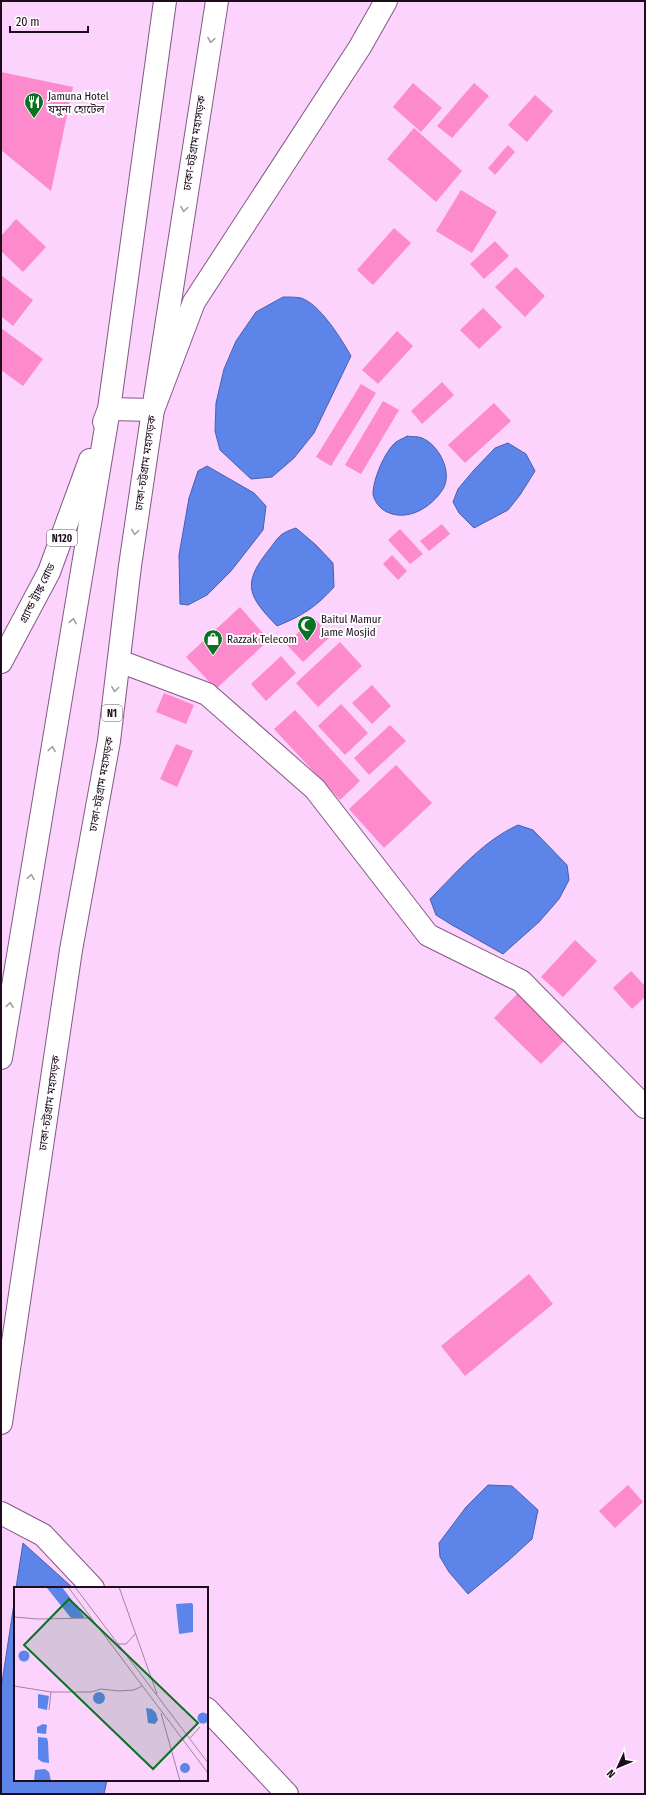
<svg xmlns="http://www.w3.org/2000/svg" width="646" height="1795" font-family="'Fira Sans Condensed','Noto Sans Bengali',sans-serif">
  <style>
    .water { fill: #5c84e9; stroke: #4960ac }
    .building { fill: #fd8acd }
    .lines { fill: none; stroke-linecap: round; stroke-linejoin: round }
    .minor-casing { stroke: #845886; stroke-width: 24 }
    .highway-casing { stroke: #845886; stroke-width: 24 }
    .minor { stroke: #fff; stroke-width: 22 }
    .highway { stroke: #fff; stroke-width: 22 }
    .oneway { stroke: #a59ea5 }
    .labels { text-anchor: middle; stroke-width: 4; stroke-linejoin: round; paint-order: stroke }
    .shield { fill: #fff; stroke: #625562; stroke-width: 1 }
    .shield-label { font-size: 10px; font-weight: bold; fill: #1e0c1e }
    .poi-label { font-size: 11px; fill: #1e0c1e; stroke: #fff; text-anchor: start }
    .street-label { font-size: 11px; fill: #1e0c1e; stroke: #fff }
    .inset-road { fill: none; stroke: #a383a4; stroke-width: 1 }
    .view { fill: #0a7223; fill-opacity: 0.15; stroke: #0a7223; stroke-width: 2 }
    .inset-edge { fill: none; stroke: #1e0c1e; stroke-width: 2 }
  </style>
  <rect width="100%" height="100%" fill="#fcd3fd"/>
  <g class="water">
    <path d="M283,297C289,297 296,297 301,298C320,304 342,340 351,356L314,433L294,458L272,477L251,479L220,450L215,431L216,403L224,369L236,341L256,312Z"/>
    <path d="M407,436C411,437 418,436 422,438C439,445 453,472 443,489C432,507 408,522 387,512C380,509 374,501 373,494C373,479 385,451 396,442C399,440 404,438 407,436Z"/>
    <path d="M508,443L526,454L535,471L520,495L508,510L474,528L459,513L453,502L458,489L474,470L495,448Z"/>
    <path d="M207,466L254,493L266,506L263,530L231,571L207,595L188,605L180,604L179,555L189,498L198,471Z"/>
    <path d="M296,528L316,545L333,563L334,587C316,607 302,616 277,626C249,597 241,585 268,551C279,537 278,534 296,528Z"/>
    <path d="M518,825L533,830L567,865L569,880L559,899L539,922L503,954L452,925L436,915L430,899C457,872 483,841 518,825Z"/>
    <path d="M488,1485L512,1486L538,1510L532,1539L508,1561L468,1594L449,1572L440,1557L439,1543L466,1507Z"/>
    <path d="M23,1543L73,1588H16Z"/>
    <path d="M15,1597V1780H107L104,1794H1V1689Z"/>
  </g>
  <g class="building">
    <path d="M1,72L73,87L51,191L1,150Z"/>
    <path d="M413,83L442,108L421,132L393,107Z"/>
    <path d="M474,83L489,96L452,138L437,126Z"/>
    <path d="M535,95L553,111L527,142L508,125Z"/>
    <path d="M414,128L462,171L436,202L387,159Z"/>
    <path d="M508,145L515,152L495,175L488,168Z"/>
    <path d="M461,190L497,212L472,253L436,231Z"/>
    <path d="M16,219L46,247L23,272L1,251V236Z"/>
    <path d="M394,228L411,243L373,285L357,270Z"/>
    <path d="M495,241L509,256L484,279L470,264Z"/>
    <path d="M516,267L545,296L525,317L495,287Z"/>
    <path d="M1,275L33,300L13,326L1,316Z"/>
    <path d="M483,308L502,327L479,349L460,330Z"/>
    <path d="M1,328L43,359L23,386L1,370Z"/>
    <path d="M397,331L413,346L378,384L362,370Z"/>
    <path d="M442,382L454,395L422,424L411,411Z"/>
    <path d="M361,384L376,393L331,466L316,457Z"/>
    <path d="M383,401L399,410L361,474L345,465Z"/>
    <path d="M494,403L511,421L465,463L448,445Z"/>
    <path d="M442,524L450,534L429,551L420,541Z"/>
    <path d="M400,529L423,554L410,564L388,540Z"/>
    <path d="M392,555L407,571L398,580L383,564Z"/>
    <path d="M240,607L269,640L216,689L186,657Z"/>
    <path d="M314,618L331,636L303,662L286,644Z"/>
    <path d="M340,642L362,666L318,707L296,683Z"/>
    <path d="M281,656L296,673L266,701L251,684Z"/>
    <path d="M372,685L391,706L372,724L352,703Z"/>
    <path d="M164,693L194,705L186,724L156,712Z"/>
    <path d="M341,704L368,733L345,755L318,726Z"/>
    <path d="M295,710L360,781L340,800L274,729Z"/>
    <path d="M390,725L406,741L369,775L354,758Z"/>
    <path d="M176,744L193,751L177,787L160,779Z"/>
    <path d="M396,765L432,803L384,848L349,809Z"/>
    <path d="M575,940L597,961L563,997L541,977Z"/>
    <path d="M631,971L645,986V997L632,1009L613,988Z"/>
    <path d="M518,993L566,1039L541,1064L494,1018Z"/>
    <path d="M529,1274L553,1304L465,1376L441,1346Z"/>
    <path d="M628,1485L643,1502L615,1528L599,1511Z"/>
  </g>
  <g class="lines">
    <defs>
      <g id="minor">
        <path d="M119,661L207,694L315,789L428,935L521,981L645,1107"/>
        <path d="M1,1513L43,1535L93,1588"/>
        <path d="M207,1709L287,1794"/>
      </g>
      <g id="highway">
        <path d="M104,422L109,409L153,410L194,302L360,47L386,1"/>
        <path d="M1,662L49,572L90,460"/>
        <path d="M1,1058L109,409L165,1"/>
        <path d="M1,1423L71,950L109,741L130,566L153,410L217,1"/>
      </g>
    </defs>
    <use href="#minor" class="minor-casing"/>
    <use href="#highway" class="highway-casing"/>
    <use href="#minor" class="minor"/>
    <use href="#highway" class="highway"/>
  </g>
  <defs><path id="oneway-chevron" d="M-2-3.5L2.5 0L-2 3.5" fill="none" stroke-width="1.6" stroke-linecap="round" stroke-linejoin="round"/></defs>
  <g class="oneway">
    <use href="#oneway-chevron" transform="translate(211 40) rotate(99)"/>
    <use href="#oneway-chevron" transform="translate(184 209) rotate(99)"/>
    <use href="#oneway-chevron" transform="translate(135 532) rotate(98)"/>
    <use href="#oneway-chevron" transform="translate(73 621) rotate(-80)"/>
    <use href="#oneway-chevron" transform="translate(115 689) rotate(97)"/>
    <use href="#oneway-chevron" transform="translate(52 749) rotate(-81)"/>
    <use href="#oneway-chevron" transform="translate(31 877) rotate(-81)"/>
    <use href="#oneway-chevron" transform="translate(10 1005) rotate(-81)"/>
  </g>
  <defs>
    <symbol id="restaurant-pin" viewBox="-11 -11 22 30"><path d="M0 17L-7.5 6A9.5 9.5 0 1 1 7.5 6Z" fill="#0a7223" stroke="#fff"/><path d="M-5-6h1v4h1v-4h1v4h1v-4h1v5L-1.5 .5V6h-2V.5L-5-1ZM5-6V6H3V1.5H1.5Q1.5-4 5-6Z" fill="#fff"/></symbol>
    <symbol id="mosque-pin" viewBox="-11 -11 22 30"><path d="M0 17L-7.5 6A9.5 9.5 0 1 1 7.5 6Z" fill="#0a7223" stroke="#fff"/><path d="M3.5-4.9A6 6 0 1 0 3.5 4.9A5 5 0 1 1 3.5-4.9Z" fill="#fff"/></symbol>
    <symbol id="shop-pin" viewBox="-11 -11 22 30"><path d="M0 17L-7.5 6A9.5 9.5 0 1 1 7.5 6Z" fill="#0a7223" stroke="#fff"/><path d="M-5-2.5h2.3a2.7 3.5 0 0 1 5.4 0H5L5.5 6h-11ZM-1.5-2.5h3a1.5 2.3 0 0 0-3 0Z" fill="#fff"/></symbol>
  </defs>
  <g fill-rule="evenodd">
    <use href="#restaurant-pin" x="23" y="91" width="22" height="30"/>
    <use href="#mosque-pin" x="296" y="614" width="22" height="30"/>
    <use href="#shop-pin" x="202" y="628" width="22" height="30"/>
  </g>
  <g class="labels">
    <g class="shield">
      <rect x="47" y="530" width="30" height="16" rx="3"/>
      <rect x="102" y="705" width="20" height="16" rx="3"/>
    </g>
    <g class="shield-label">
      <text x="62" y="542">N120</text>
      <text x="112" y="717">N1</text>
    </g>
    <g class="poi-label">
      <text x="48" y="100">Jamuna Hotel<tspan x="48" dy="13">যমুনা হোটেল</tspan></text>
      <text x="321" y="623">Baitul Mamur<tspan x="321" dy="13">Jame Mosjid</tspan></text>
      <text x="227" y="643">Razzak Telecom</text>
    </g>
    <g class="street-label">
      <text transform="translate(194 143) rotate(-81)" y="4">ঢাকা-চট্টগ্রাম মহাসড়ক</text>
      <text transform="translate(145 463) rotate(-82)" y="4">ঢাকা-চট্টগ্রাম মহাসড়ক</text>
      <text transform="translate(37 593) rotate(-63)" y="4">গ্র্যান্ড ট্রাঙ্ক রোড</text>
      <text transform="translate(101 784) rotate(-80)" y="4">ঢাকা-চট্টগ্রাম মহাসড়ক</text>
      <text transform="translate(49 1103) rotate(-82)" y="4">ঢাকা-চট্টগ্রাম মহাসড়ক</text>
    </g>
  </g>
  <g transform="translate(14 1587)">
    <rect width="194" height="194" fill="#fcd3fd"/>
    <path d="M48,0L71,31H57L33,1ZM177,16L179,17V45L165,47L162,17ZM4.5 69a5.5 5.5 0 1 1 11 0a5.5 5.5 0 1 1-11 0ZM79 111a6 6 0 1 1 12 0a6 6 0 1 1-12 0ZM24,107L35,109L33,123L24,121ZM132,121L138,122L142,126L144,133L141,137L134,136ZM183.5 131a5.5 5.5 0 1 1 11 0a5.5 5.5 0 1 1-11 0ZM29,137L33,138L32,147L23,146V140ZM24,150L33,151L34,155L35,176L28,175L24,172ZM166 181a5 5 0 1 1 10 0a5 5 0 1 1-10 0ZM31,182L35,185L37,194H20L21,183Z" fill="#5c84e9"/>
    <path class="inset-road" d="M54,0L194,186M61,0L194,176M105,0L143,107M0,30L24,32L77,31M104,57H112L122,46M0,99L37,105M35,123L37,105H77L87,102L105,104L120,103L128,99M147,126L166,194M176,151L186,140"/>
    <path class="view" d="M55,12L184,136L139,182L10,58Z"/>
    <rect width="194" height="194" class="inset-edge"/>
  </g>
  <rect width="646" height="1795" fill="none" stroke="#1e0c1e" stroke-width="4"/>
  <g transform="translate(618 1767) rotate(226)" stroke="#ffffff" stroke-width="3" paint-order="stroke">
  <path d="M0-3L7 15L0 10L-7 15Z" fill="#1e0c1e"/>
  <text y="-6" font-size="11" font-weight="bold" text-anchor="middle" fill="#1e0c1e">N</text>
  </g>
  <path d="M10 26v6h78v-6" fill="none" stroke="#1e0c1e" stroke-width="2"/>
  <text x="16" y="26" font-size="12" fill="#1e0c1e" stroke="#ffffff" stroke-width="3" paint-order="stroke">20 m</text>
</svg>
